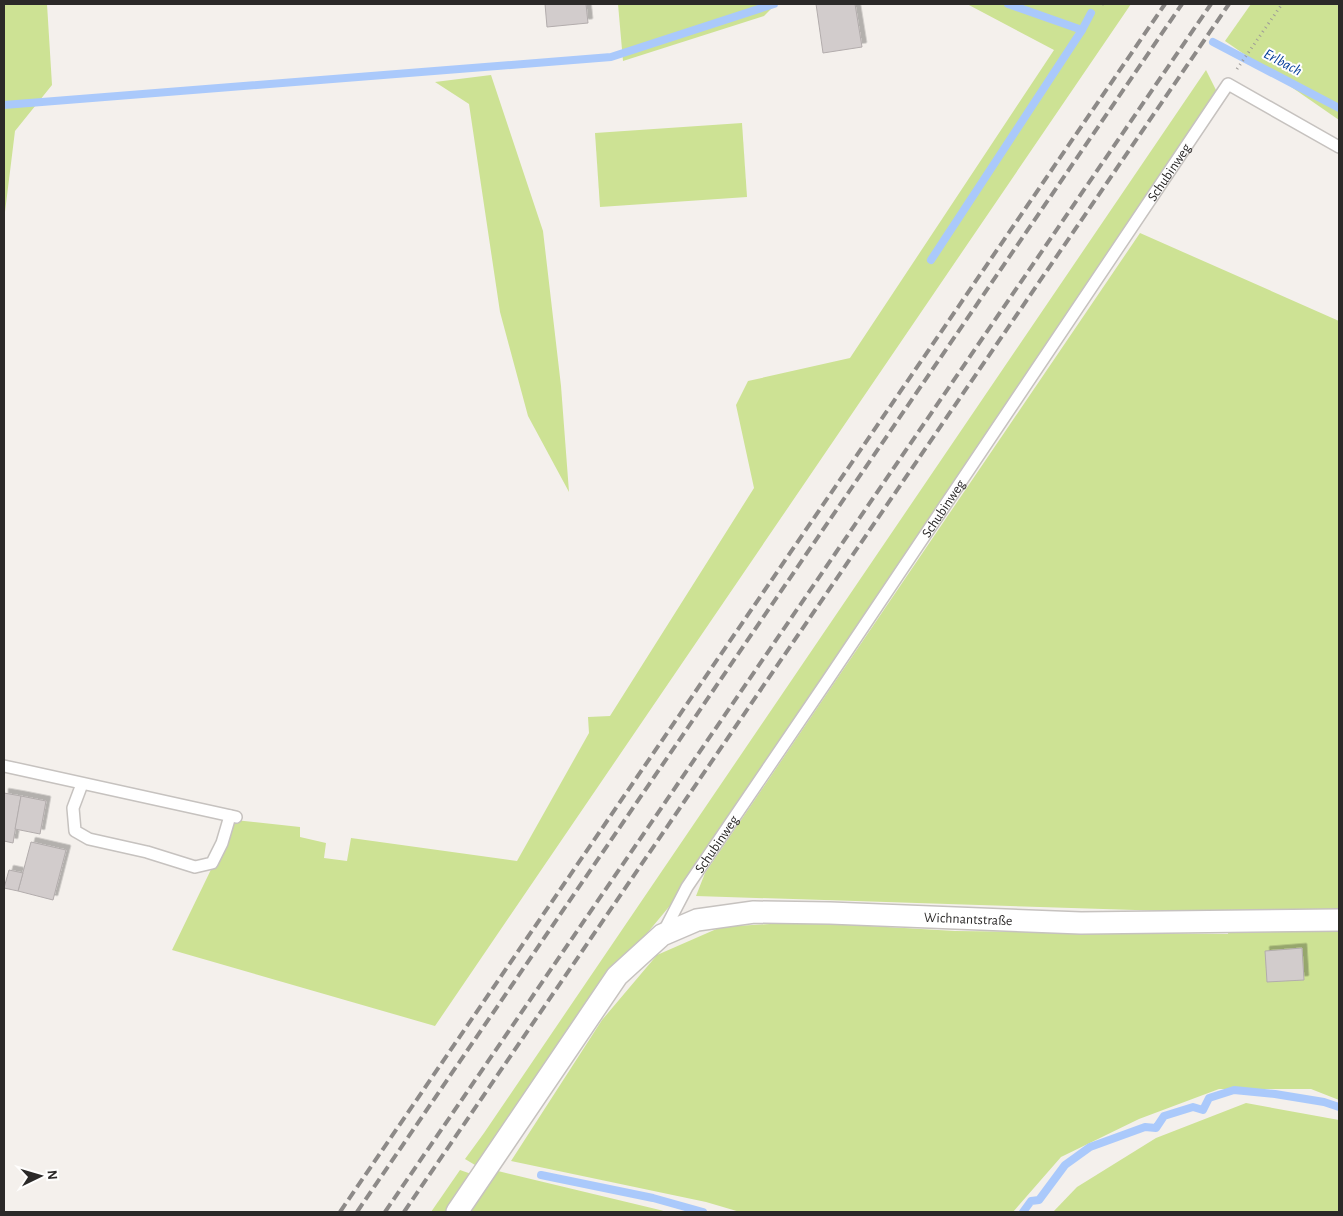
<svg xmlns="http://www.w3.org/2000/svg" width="1343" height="1216" font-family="'Alegreya Sans',sans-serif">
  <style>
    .green { fill: #cde294 }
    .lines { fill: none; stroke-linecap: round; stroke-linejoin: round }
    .stream { stroke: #aac9fb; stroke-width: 8 }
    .building { fill: #d2cccc; stroke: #b2acac; filter: url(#shadow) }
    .lane-casing { stroke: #c6c2bf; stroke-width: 14 }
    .street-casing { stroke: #c6c2bf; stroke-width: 24 }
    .path { stroke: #9e9b98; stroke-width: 3; stroke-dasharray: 1 4; stroke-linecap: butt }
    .lane { stroke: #fff; stroke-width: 11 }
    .street { stroke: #fff; stroke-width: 21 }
    .rail { stroke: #8d8a88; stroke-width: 4; stroke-dasharray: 10 5; stroke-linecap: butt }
    .labels { text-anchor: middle; stroke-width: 4; stroke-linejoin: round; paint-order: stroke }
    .street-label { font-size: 14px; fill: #2b2928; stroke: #fffefd }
    .water-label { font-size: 15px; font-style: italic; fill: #023d99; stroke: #fffefd }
  </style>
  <defs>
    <filter id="shadow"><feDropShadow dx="4.5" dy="-4.5" stdDeviation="0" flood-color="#0004"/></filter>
  </defs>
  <rect width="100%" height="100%" fill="#f4f0ec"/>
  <g class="green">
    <path d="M4,4H47L52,85L15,131L4,220Z"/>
    <path d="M618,4H776L764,16L623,61Z"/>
    <path d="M967,4H1131L435,1026L172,950L235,820L300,827V837L326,843L324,858L347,861L351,838L517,861L589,733L588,717L610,716L754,488L736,405L748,381L850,358L1054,50Z"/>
    <path d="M1251,4H1339V120L1225,41Z"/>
    <path d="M1206,70L1217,92L673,902L614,973L480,1168L465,1159L484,1133Z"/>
    <path d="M491,75L543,231L561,386L569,492L528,416L500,312L469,104L435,82Z"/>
    <path d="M742,123L747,197L600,207L595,133Z"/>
    <path d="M1140,233L1339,321V1100L1311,1089H1219L1139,1119L1061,1157L1013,1212H740L706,1202L511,1161L602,1020L657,955L721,927L802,922L955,931L1228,934L1230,913L696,896L705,873Z"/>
    <path d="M1246,1103L1339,1120V1212H1053L1077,1187L1156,1138Z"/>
    <path d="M460,1170L477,1176L452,1212H431Z"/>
    <path d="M498,1171L660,1210L667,1212H470Z"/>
  </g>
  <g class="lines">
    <g class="stream">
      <path d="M1008,4L1082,30L1091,13"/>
      <path d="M1213,42L1339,108"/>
      <path d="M4,105L611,57L774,4"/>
      <path d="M931,260L1082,30"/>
      <path d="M541,1175L653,1198L703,1212"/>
      <path d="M1023,1212L1031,1201L1039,1200L1065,1165L1090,1147L1145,1127L1156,1128L1164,1116L1193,1107L1203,1110L1209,1098L1234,1090L1275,1094L1324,1102L1339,1107"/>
    </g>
  </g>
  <g class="building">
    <path d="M545,4H586L588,23L547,27Z"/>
    <path d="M816,4H855L862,47L823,53Z"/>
    <path d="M4,793L21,796L13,843L4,841Z"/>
    <path d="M21,796L46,801L40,834L15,829Z"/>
    <path d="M31,842L66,850L53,900L18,891Z"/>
    <path d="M9,870L23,873L18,891L4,888Z"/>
    <path d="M1302,948L1304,980L1267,982L1265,951Z"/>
  </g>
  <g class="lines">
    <defs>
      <g id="lane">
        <path d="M4,766L236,817"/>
        <path d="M82,784L73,808L75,831L89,839L147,852L195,867L212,863L222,843L230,816"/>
        <path id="s1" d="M663,933L687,887L827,681L1228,84L1339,147"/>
      </g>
      <g id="street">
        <path id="s2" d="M457,1212L617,976L662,935L697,920L754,912L830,913L1081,923L1339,920"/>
      </g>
    </defs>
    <use href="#lane" class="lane-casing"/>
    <use href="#street" class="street-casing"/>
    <g class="path">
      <path d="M1103,4L1107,6"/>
      <path d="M1237,69L1282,4"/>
    </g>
    <use href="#lane" class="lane"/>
    <use href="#street" class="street"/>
    <g class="rail">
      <path d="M340,1212L1165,4"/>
      <path d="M357,1212L1182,4"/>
      <path d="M385,1212L1211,4"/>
      <path d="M404,1212L1229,4"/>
    </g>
  </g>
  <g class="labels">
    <g class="street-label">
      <text dy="5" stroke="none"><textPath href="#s1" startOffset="914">Schubinweg</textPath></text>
      <text dy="5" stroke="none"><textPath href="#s1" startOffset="509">Schubinweg</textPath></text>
      <text dy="5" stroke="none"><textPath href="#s1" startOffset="104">Schubinweg</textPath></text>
      <text dy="5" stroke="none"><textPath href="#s2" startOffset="656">Wichnantstraße</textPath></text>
    </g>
    <g class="water-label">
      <text transform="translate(1283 62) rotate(28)" y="5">Erlbach</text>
    </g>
  </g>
  <rect width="1343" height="1216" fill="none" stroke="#2b2928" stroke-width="10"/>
  <g transform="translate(40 1176) rotate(85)" stroke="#fffefd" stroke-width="4" paint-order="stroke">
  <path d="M0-4L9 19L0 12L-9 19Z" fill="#2b2928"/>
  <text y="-8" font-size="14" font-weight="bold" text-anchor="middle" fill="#2b2928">N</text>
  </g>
</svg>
